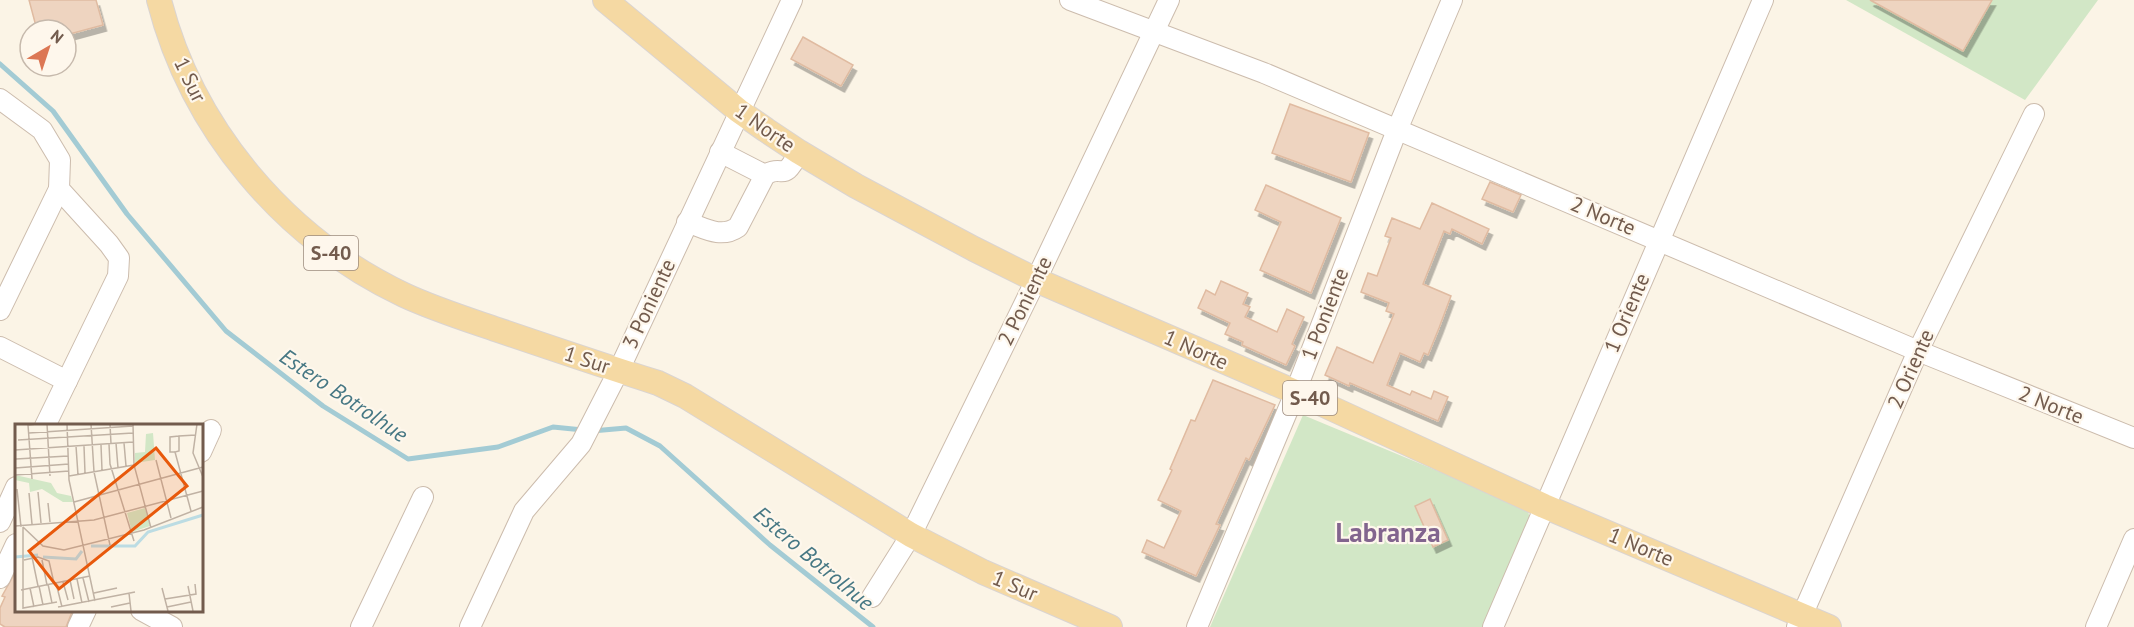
<svg xmlns="http://www.w3.org/2000/svg" width="2134" height="627" font-family="'PT Sans',sans-serif">
  <style>
    .green { fill: #d2e7c6 }
    .lines { fill: none; stroke-linecap: round; stroke-linejoin: round }
    .stream { stroke: #a3cbd4; stroke-width: 5 }
    .building { fill: #eed4c0; stroke: #e0bba1; stroke-width: 1.5; filter: url(#shadow) }
    .minor-casing { stroke: #ccbcad; stroke-width: 22 }
    .major-casing { stroke: #dad4d1; stroke-width: 26 }
    .minor { stroke: #fff; stroke-width: 20 }
    .major { stroke: #f5d9a3; stroke-width: 24 }
    .labels { text-anchor: middle; stroke-width: 4.5; stroke-linejoin: round; paint-order: stroke }
    .shield { fill: #fef7ec; stroke: #9c8a7d; stroke-width: 1.5 }
    .shield-label { font-size: 20px; font-weight: bold; fill: #725b4d }
    .street-label { font-size: 21px; fill: #725b4d; stroke: #fef7ec }
    .water-label { font-size: 22px; font-style: italic; fill: #477884; stroke: #fef7ec }
    .district-label { font-size: 27px; font-weight: bold; fill: #82658e; stroke: #fef7ec }
    .inset-river { fill: none; stroke: #bcdce3; stroke-width: 3 }
    .inset-road { fill: none; stroke: #c0b2a4; stroke-width: 1.5 }
    .view { fill: #e8590c; fill-opacity: 0.15; stroke: #e8590c; stroke-width: 3 }
    .inset-edge { fill: none; stroke: #725b4d; stroke-width: 3 }
  </style>
  <defs>
    <filter id="shadow"><feDropShadow dx="3.5" dy="6" stdDeviation="0" flood-color="#0004"/></filter>
  </defs>
  <rect width="100%" height="100%" fill="#fbf4e6"/>
  <g class="green">
    <path d="M1846,0H2098L2025,100Z"/>
    <path d="M1303,415L1527,508L1531,522L1486,627H1210Z"/>
  </g>
  <g class="lines">
    <g class="stream">
      <path d="M0,64L53,111L127,214L226,331L323,406L408,459L498,447L553,427L583,430"/>
      <path d="M592,431L626,428L660,446L770,545L873,627"/>
    </g>
  </g>
  <g class="building">
    <path d="M29,0H96L103,25L66,35V30H37Z"/>
    <path d="M1870,0H1992L1963,51Z"/>
    <path d="M803,37L853,65L841,86L791,59Z"/>
    <path d="M1290,104L1369,133L1351,182L1272,153Z"/>
    <path d="M1490,182L1521,195L1513,212L1482,199Z"/>
    <path d="M1266,185L1341,218L1311,293L1260,270L1281,222L1255,210Z"/>
    <path d="M1432,203L1489,229L1482,244L1452,229L1450,234L1444,231L1423,284L1451,296L1439,328L1428,355L1424,353L1420,362L1400,353L1387,385L1410,395L1412,391L1431,399L1434,391L1448,397L1438,421L1350,383L1349,386L1325,375L1337,347L1373,363L1394,314L1386,311L1389,303L1361,292L1368,273L1377,276L1391,238L1385,236L1392,218L1420,229Z"/>
    <path d="M1221,281L1248,293L1243,304L1250,307L1245,317L1277,332L1287,309L1304,317L1292,344L1295,346L1286,365L1242,345L1243,342L1225,334L1230,323L1198,308L1206,290L1215,295Z"/>
    <path d="M1213,380L1275,405L1249,460L1246,458L1216,524L1220,525L1196,576L1142,552L1147,540L1164,548L1181,511L1158,500L1172,470L1170,469L1191,420L1195,421Z"/>
    <path d="M1430,499L1448,540L1433,547L1415,506Z"/>
    <path d="M16,571V610H69L72,612L66,627H5L0,624V608L5,597L2,596Z"/>
  </g>
  <g class="lines">
    <defs>
      <g id="minor">
        <path d="M1070,0L1264,73L1918,351L2134,438"/>
        <path d="M0,99L42,130L60,160L59,189L109,244L119,258L118,276L45,426"/>
        <path d="M720,152L765,175"/>
        <path d="M687,222C704,228 721,239 738,227L765,175C784,163 782,185 799,152"/>
        <path d="M0,310L59,189"/>
        <path d="M0,347L67,381"/>
        <path d="M201,452L211,430"/>
        <path d="M0,522L16,487"/>
        <path d="M0,578L16,544"/>
        <path d="M872,597L911,535L1036,280L1169,0"/>
        <path d="M141,610L172,627"/>
        <path d="M78,627L86,610"/>
        <path d="M361,627L423,497"/>
        <path d="M470,627L524,511L581,444L619,370L792,0"/>
        <path d="M1197,627L1295,393L1397,130L1452,0"/>
        <path d="M1493,627L1763,0"/>
        <path d="M1797,627L1918,351L2034,114"/>
        <path d="M2096,627L2134,539"/>
      </g>
      <g id="major">
        <path d="M159,0C192,129 284,238 404,295C434,309 466,319 498,330C551,348 604,366 658,383L685,396L911,535L983,572L1110,627"/>
        <path d="M605,0L739,111L766,130L799,152L856,186L974,249L1036,280L1309,398L1544,506L1829,627"/>
      </g>
    </defs>
    <use href="#minor" class="minor-casing"/>
    <use href="#major" class="major-casing"/>
    <use href="#minor" class="minor"/>
    <use href="#major" class="major"/>
  </g>
  <g class="labels">
    <g class="shield">
      <rect x="304" y="236" width="54" height="34" rx="4.5"/>
      <rect x="1283" y="381" width="54" height="34" rx="4.5"/>
    </g>
    <g class="shield-label">
      <text x="331" y="260">S-40</text>
      <text x="1310" y="405">S-40</text>
    </g>
    <g class="street-label">
      <text transform="translate(190 80) rotate(64)" y="7">1 Sur</text>
      <text transform="translate(765 128) rotate(35)" y="7">1 Norte</text>
      <text transform="translate(1603 216) rotate(23)" y="7">2 Norte</text>
      <text transform="translate(1025 301) rotate(-64)" y="7">2 Poniente</text>
      <text transform="translate(649 304) rotate(-65)" y="7">3 Poniente</text>
      <text transform="translate(1627 313) rotate(-67)" y="7">1 Oriente</text>
      <text transform="translate(1325 314) rotate(-69)" y="7">1 Poniente</text>
      <text transform="translate(1196 350) rotate(24)" y="7">1 Norte</text>
      <text transform="translate(587 360) rotate(18)" y="7">1 Sur</text>
      <text transform="translate(1911 369) rotate(-66)" y="7">2 Oriente</text>
      <text transform="translate(2051 405) rotate(22)" y="7">2 Norte</text>
      <text transform="translate(1641 547) rotate(23)" y="7">1 Norte</text>
      <text transform="translate(1015 586) rotate(23)" y="7">1 Sur</text>
    </g>
    <g class="water-label">
      <text transform="translate(344 395) rotate(34)" y="8">Estero Botrolhue</text>
      <text transform="translate(814 558) rotate(40)" y="8">Estero Botrolhue</text>
    </g>
    <g class="district-label">
      <text x="1388" y="542">Labranza</text>
    </g>
  </g>
  <g transform="translate(15 424)">
    <rect width="188" height="188" fill="#fbf4e6"/>
    <path d="M138,9L140,36L120,39V29L130,28L131,10ZM0,51L36,59L42,69L56,72L58,78H48L27,65L15,68L14,59L0,56ZM130,84L135,102L117,108L112,89Z" fill="#d2e7c6"/>
    <path class="inset-river" d="M76,122H120L133,108L188,91M0,133L23,131M28,133L61,135L67,127"/>
    <path class="inset-road" d="M32,0L35,52M52,0L54,56L80,177M76,0L79,48L95,121M95,0L96,20M118,0L119,41L136,104M182,0L178,29L188,53M14,9L118,2M3,16L118,9M101,19L103,44M109,19L111,42M94,20L95,40L119,117M86,21L87,46M61,22L63,51M69,22L70,49M0,26L118,18M160,28H155V13L164,12M1,35L53,32M141,36L156,94M0,44L54,40M0,51L54,47M54,52L119,41M17,55L13,1L22,0M2,65L6,103M23,68L26,99M14,69L17,100M59,78L188,43M33,79L35,98M176,87L160,28L164,27V12L181,11M0,102L79,96L188,67M8,103V184L42,178M8,103L28,122L49,126L129,106L188,83M17,133L23,162M9,136L23,133L34,137L39,159M27,136L32,161M68,154L74,178M62,155L67,179M55,156L59,175M48,158L53,176M41,159L47,183M33,160L37,179M24,162L28,181M173,162L178,187M15,164L19,183M147,164L153,187M6,166L75,152M79,169L102,164M114,169L116,187M150,175L181,170L180,160M43,183L120,168M96,183L115,179M152,183L176,178"/>
    <path class="view" d="M141,24L172,62L44,165L14,127Z"/>
    <rect width="188" height="188" class="inset-edge"/>
  </g>
  <g transform="translate(48 48) rotate(39)"><circle r="28" fill="#fef7ec" stroke="#c6b9ac" stroke-width="1.5"/>
  <path d="M0-4.5L10 22L0 15L-10 22Z" fill="#dc7754"/>
  <text y="-9" font-size="16" font-weight="bold" text-anchor="middle" fill="#725b4d">N</text>
  </g>
</svg>
